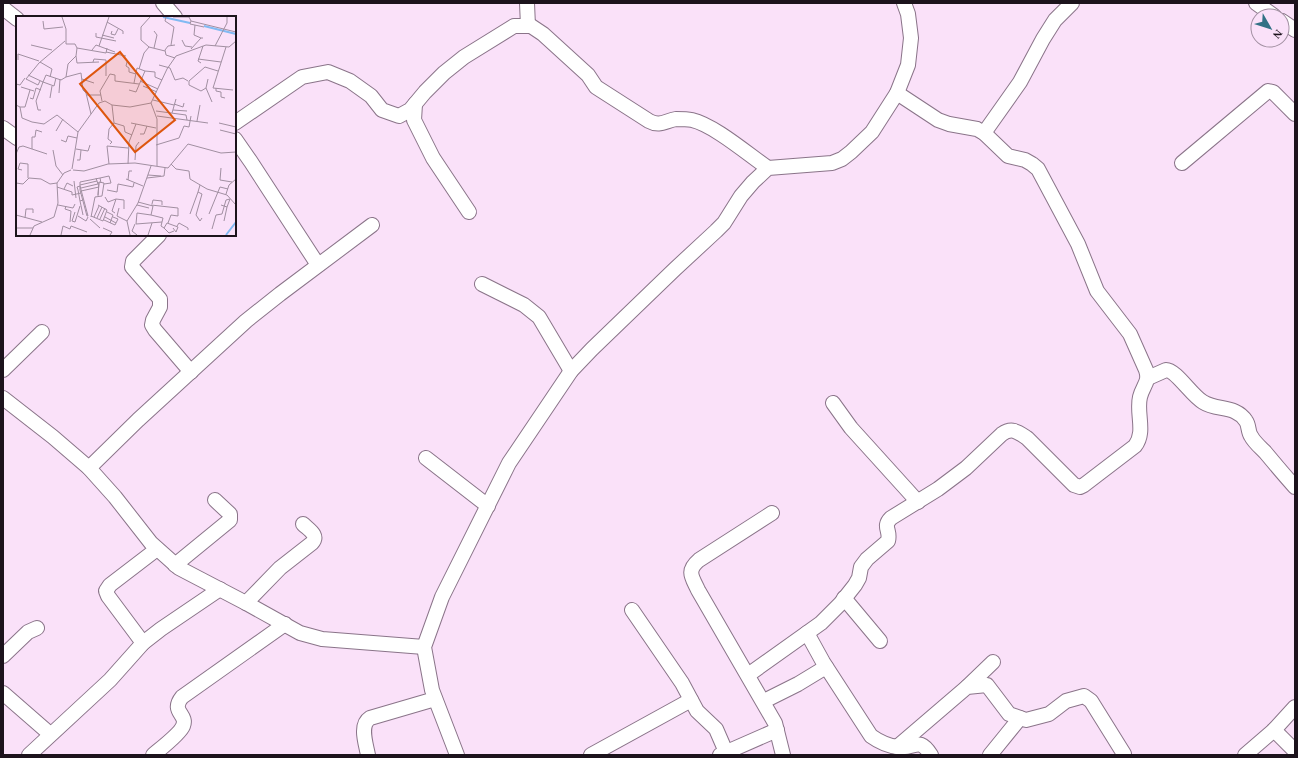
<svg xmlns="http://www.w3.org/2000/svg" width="1298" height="758" font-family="Georgia,serif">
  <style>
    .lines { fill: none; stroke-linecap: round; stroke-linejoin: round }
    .minor-casing { stroke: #8a7489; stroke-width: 16 }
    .minor { stroke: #fff; stroke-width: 14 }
    .inset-river { fill: none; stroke: #81baf3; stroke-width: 2 }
    .inset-road { fill: none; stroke: #a18fa1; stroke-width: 1 }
    .view { fill: #de560d; fill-opacity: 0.15; stroke: #de560d; stroke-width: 2 }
    .inset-edge { fill: none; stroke: #1c131c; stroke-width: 2 }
  </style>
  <rect width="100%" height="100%" fill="#fae1f9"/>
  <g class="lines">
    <defs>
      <g id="minor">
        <path d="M163,3L175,17"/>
        <path d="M527,3L528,26"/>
        <path d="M1256,3L1274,16"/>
        <path d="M3,8L17,19"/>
        <path d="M1282,21L1295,30"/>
        <path d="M415,104L414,120L433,158L469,212"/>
        <path d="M235,123L302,77L328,72L350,81L371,96L382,110L399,116L410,110L425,92L444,73L464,57L514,26H531L543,34L588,75L596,87L649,121C660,127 665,121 676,119C681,119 687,119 692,120C714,125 749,155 768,168"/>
        <path d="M3,128L17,138"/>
        <path d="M984,133L1020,82L1043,39L1055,20L1072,3"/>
        <path d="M235,139L251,162L318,265"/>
        <path d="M1182,163L1268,91L1273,92L1295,114"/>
        <path d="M159,235L133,261L132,267L160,299V307L153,320L152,325L155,330L191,372"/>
        <path d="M482,284L524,305L539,317L571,371"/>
        <path d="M3,370L42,332"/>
        <path d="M1148,378L1166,370C1176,370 1192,396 1203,402C1217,411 1236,405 1246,421C1249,425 1248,432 1251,436C1254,442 1260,447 1265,452C1275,464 1285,476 1295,487"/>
        <path d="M3,398L53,437L89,468L115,497L151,543L179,568L246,603L300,633L322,639L424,647"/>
        <path d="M833,403L851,428L918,502"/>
        <path d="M426,458L488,506"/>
        <path d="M89,468L138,420L246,321L280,294L372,225"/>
        <path d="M772,513L699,560C686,571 692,577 698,590L775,723L783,755"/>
        <path d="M175,565L230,520V514L215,500"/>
        <path d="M844,598L880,641"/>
        <path d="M246,603L280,568L312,543C319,535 309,530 303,524"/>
        <path d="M632,610L682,683L697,711L716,729L726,752"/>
        <path d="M807,633L823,662L871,736C878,741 889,746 898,747C915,750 918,735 931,755"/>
        <path d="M143,643L108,596L106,591L110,585L157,549"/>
        <path d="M3,656L28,632L37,628"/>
        <path d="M748,675L821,623L840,604L855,585L859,578L861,567L867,559L888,541C891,530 882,527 891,518L938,489L966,468L1002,434C1012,427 1018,432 1027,438L1074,485L1080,487L1084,485L1135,446C1146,432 1136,413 1140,397C1143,385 1150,382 1146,370L1130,334L1097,291L1078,244L1038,169L1032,164L1025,160L1008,156L984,133L977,129L949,124L938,120L897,93"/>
        <path d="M967,687L993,662"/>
        <path d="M3,693L50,734"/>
        <path d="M764,701L798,684L826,667"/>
        <path d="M1274,730L1295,751"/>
        <path d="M897,747L967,687L987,685L1009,714L1026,720L1049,714L1066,701L1084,696L1091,701L1124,754"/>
        <path d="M29,755L110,680L143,643L161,629L220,589"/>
        <path d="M153,755C160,749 180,734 183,726C188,714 170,712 182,697L285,624"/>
        <path d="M368,755C366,744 359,725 370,718L435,699"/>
        <path d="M457,755L432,690L424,647L442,597L509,463L571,371L592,349L675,269L716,231L724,223L741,196L753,182L768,168L832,163L842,159L851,152L872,132L897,93L908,65L911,38L908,14L904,3"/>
        <path d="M591,755L691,700"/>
        <path d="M720,755L777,730"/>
        <path d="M990,755L1020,718"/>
        <path d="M1245,755L1274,730L1295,707"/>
      </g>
    </defs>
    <use href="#minor" class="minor-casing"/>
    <use href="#minor" class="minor"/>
  </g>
  <g transform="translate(16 16)">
    <rect width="220" height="220" fill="#fae1f9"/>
    <path class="inset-river" d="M147,1L174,7M188,10L220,18M210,219L220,206"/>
    <path class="inset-road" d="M46,1L50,13V28H59L61,32L60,40L52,48L50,61L65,57L67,74L70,77L75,98M134,1L125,11V24L133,31L149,35M150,1L149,5L158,11L155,29M157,1H173M173,1L175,5L220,16M27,5L28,13L47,11M175,5L174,8L188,11M91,6L107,15V18M179,9L178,19L185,22M96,15L95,18L99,19L102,13M138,15L141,19L138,32M80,17V21L100,25M86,19L98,22M166,24L169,30L176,31M15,29L36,34M83,30L93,1M199,30L211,7V1M210,31L197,72L217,74M61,32L90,37L91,32M175,33L185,22H187M76,34L80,29L99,36M90,36L110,40M60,40L61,47L83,46M159,42L150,39L149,34L152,30L159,29M182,43L205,46M2,44V38L23,45M24,46L36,53L34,61M77,46L78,43L90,44V60M111,46L110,50L113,52V56L120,58M185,47L182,45L187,30M143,49L154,52L159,64L167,62L172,65M123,53L128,37L133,31M12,59L27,66L30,59L45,64L50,61M66,63L78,67M192,63L190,72L185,75L173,69V65L189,51L202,55M24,65L22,69L10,63L23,47L49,25M124,65L142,73M27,66L38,70L40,62M118,67L121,52L129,55M0,68L4,69L9,62M127,70L141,76M5,71L18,75M190,72L196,86M200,72V75L205,76V81L209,82M113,74L120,76L129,55L139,56V61L146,64M43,77L44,63M71,79H85M14,82L17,83L20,72L25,74M34,82L36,70M137,84L158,89M86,85L84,75L94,58L99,59V65L123,68M135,87L141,103V150M158,88L167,91L168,87M0,89L4,91L6,102L16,106L28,108L41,99L62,116M96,89L98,107L108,110L109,116L116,119M4,91H9L14,74M25,94H22L20,85L27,66M157,94L171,95M140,95L170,99L171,104M156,97L160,83M141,100L192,107M181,105L184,89M115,107L140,112M203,107L220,111M204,114L220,118M40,115L47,103M124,118H128L131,110M45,124L50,126L52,120L61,122M94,128L96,126L92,123L93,113L98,107M140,129L163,122L168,110L173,111L175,100M16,133V121H19L20,114L26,116M60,133L72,135L74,129M37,134L40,150L47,159M0,138L3,131L7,130L31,138M61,144H64L65,134M119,144L120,130L123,126M93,148L91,130L112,132M112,148L113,126L120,108M155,148L160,153L173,155L174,163L191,173L211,179L220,189M205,152L204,164L216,166M56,153L62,116L83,87L89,85L96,89L114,91L135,87L151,53L160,40L190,29L213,31L220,25M6,154L2,153L4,147L12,148V162M57,154L68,155L92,148L119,147L152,152L172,128L205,137L220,136M132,159L145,160M131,162L148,160L149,152M110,163L127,170M112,164L113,155H116M58,165L60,182M0,167L7,168L13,162L25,163L34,168L41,167M85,167L84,162L93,160L95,167L88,168M64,169L81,165M184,169L182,176L186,178L180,199L184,205L186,202M64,170L72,200H71L64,174ZM64,170V166L84,162M64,170L61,171L62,174L64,185L67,184M41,171L56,176V179L65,177M65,172L82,168L80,162M48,173L51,167L57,170M91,174L101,176L102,168L117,171L118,167M65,175L83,171M210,178L213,169L220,163M82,179L83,166L82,180M89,181L92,186L100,183M64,185L67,199M122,186L137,190L135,199L147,202L145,210L148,212L151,207L162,211L160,216L157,212M136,188L137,184L146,185V189M42,189L57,192L59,188M121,189L133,192M135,189L162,192V200L155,199L152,207M205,189L211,191L214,183M50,190L49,193L55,195L54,206M103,192L101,200L111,205M59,196L56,205L59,206L64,190M91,196L97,199L94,207M99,197L96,195L100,183L108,184V193M174,198L182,176M193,198L204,171L212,173M0,199L26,206M135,199L121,197L120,208L146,206M62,200L70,205L72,201M75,200L87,205L91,194L82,189M75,201L79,181L86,180L88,167L83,166M78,201L83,190M89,201L100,207M9,202L10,193H17V197M81,202L86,191M74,203L84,212M84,203L89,192M88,204L99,209L102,203L97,201M208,205L211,191M119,208L116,215L121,219M161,210L163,207L172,212V214M0,212H17M87,212L96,216L94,219M148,212L153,217L158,215M196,213L200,199L206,198L210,184L214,183M14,219L18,210L38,201L42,187L41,167L48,157L55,154M45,219L47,210L54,213L55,210L71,216M114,219L111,205L122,187L135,150M132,219L136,207"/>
    <path class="view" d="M104,36L159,104L119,136L64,68Z"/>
    <rect width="220" height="220" class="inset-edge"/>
  </g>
  <rect width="1298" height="758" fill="none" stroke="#1c131c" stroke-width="8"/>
  <g transform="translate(1270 28) rotate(129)"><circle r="19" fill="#fae1f9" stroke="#a18fa1"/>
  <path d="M0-3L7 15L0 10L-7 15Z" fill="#317185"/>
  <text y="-6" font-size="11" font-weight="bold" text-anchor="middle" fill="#1c131c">N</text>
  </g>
</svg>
